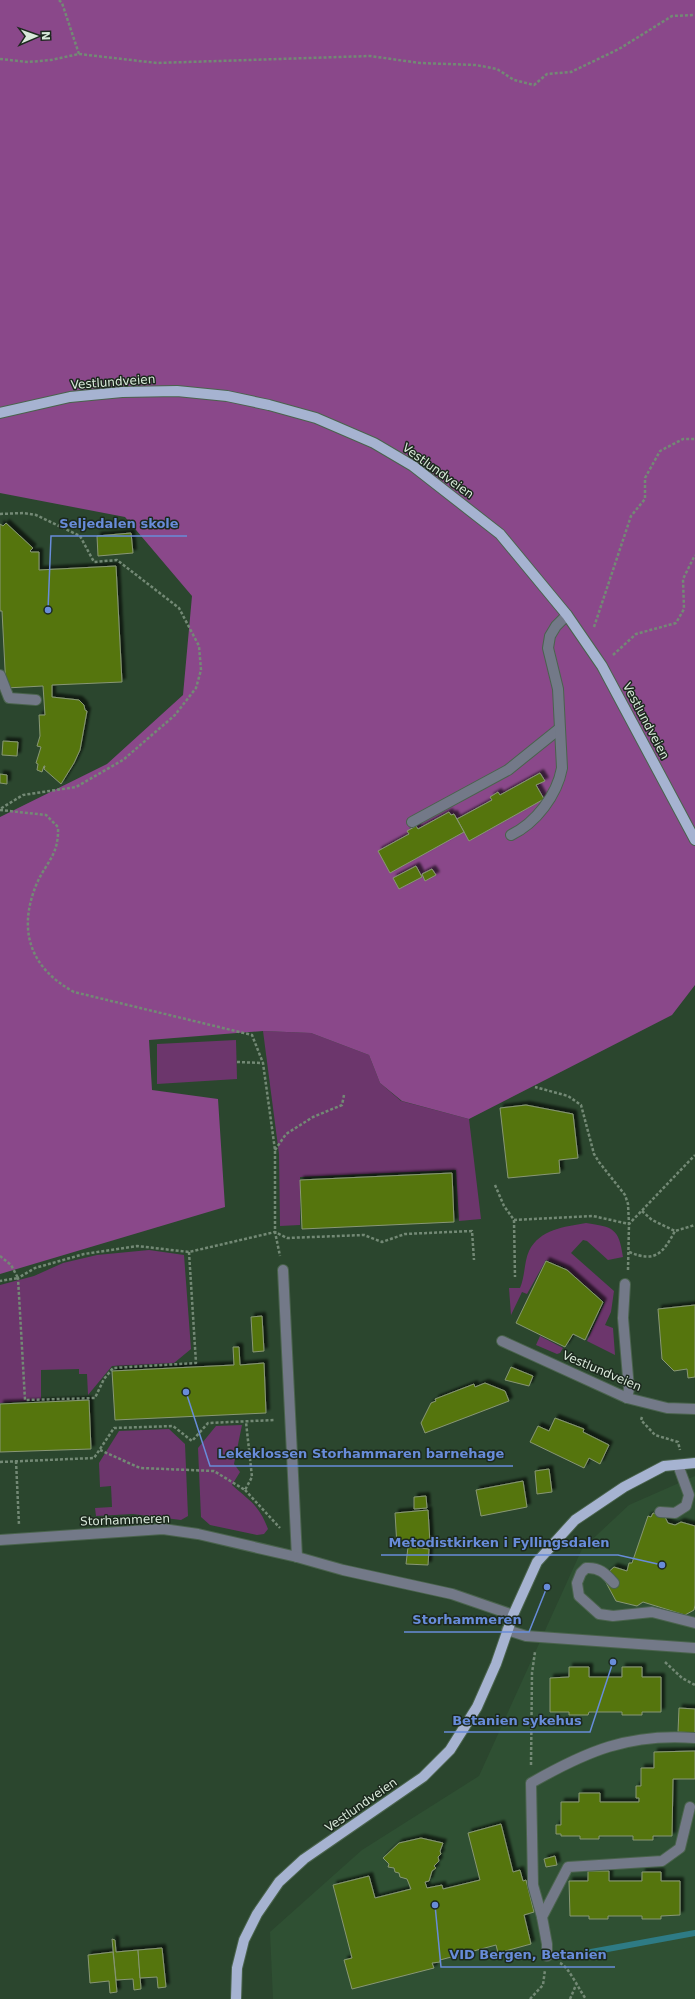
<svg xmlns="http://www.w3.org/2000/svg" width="695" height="1999" font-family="'DejaVu Sans',sans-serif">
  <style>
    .built { fill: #2f5033 }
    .green { fill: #6c366c }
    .forest { fill: #8a488a }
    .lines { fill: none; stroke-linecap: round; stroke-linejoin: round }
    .stream { stroke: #2e7b85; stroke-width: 6 }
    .building { fill: #547411; stroke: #889774; filter: url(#shadow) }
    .minor-casing { stroke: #4a634d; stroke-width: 12 }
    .major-casing { stroke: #4a634d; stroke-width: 12 }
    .path { stroke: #738975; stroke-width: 2.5; stroke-dasharray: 3 2; stroke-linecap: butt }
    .minor { stroke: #737988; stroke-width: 10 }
    .major { stroke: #a6b3d1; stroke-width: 10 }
    .labels { text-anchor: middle; stroke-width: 3; stroke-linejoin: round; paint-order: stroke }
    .street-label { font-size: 12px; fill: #d9e9da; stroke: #1c291e }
    .leader { fill: none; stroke: #688cd9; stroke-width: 1.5 }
    .callout-dot { fill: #688cd9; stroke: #1c291e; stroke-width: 1.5 }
    .callout-label { font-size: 13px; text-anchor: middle; font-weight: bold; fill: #688cd9; stroke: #1c291e; stroke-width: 3; stroke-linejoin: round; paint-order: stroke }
  </style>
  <defs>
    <filter id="shadow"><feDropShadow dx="3.5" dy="-3.5" stdDeviation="1" flood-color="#0009"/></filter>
  </defs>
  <rect width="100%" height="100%" fill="#2b462e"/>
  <path class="built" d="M695,1476V1999H273L270,1932L362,1850L479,1776L582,1549L629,1505Z"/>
  <g class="green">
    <path d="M263,1031L311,1033L369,1055L380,1083L401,1101L469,1119L481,1219L459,1221L456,1170L300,1177V1225L280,1226L279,1154Z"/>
    <path d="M236,1040L237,1079L157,1084V1044Z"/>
    <path d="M586,1223C613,1227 619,1228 623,1257L608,1260L587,1241L583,1240L571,1253L614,1291L611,1312L605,1325L613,1328L615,1355L587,1341L605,1302L564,1267L546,1260L527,1294L522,1292L511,1315L509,1288H520C525,1277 524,1262 529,1251C540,1229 564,1227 586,1223Z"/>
    <path d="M149,1250L184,1255L191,1349L174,1363L112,1366L88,1395L87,1374H79V1369L41,1370V1400L0,1403V1285L34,1276L63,1263L97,1255Z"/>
    <path d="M540,1336L563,1348L560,1353L557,1354L536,1345Z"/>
    <path d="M242,1425L234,1464L240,1472L232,1485C251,1502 259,1505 268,1529L264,1534L257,1535L210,1525L201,1517L198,1448L216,1426Z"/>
    <path d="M169,1429L185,1444L188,1516L181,1520L133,1514L96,1516L95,1508L112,1507L111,1486L100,1487L99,1463L119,1431Z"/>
  </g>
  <path class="forest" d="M0,0H695V985L672,1015L469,1119L402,1101L380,1083L369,1055L311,1033L263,1031L149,1040L152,1090L218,1099L225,1207L0,1274V817L107,764L183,695L192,596L125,517L0,493Z"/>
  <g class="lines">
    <path class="stream" d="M591,1952L695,1933"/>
  </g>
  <g class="building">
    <path d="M6,523L33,548L30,551L31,552H39V570L116,566L122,682L52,685V697L79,700L84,705L85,710L87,711L80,750L74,763L61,784L44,769L45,766H44L42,772L37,770L38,764L36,763L41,747L37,746L40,736L39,715H45L43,686L6,688L2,611H0V524L3,526Z"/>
    <path d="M131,533L133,553L98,556L97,536Z"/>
    <path d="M3,741L18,742L17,756L2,755Z"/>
    <path d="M540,773L545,781L536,785L544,799L469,841L457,819L492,800L490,797L498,792L500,795Z"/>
    <path d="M0,774L7,775V784L0,783Z"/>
    <path d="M449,812L451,815L454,814L464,832L390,873L378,851L409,834L407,831L416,826L418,829Z"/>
    <path d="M416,866L422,877L399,889L393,878Z"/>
    <path d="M432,869L436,875L425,881L422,874Z"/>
    <path d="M526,1105L573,1114L578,1158L559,1160L560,1173L508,1178L500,1108Z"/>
    <path d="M452,1173L454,1222L302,1229L300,1180Z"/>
    <path d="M546,1261L567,1270L603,1302L585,1340L573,1334L565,1347L516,1323Z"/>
    <path d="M695,1305V1377L688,1378L687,1369L674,1371L662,1359L658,1309Z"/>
    <path d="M262,1316L264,1351L253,1352L251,1317Z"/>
    <path d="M233,1347H239L240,1365L264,1363L266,1413L115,1420L112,1371L234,1365Z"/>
    <path d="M511,1367L533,1376L529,1386L505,1380Z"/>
    <path d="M485,1383L505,1391L509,1401L425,1433L421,1423L431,1403L436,1401L435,1399L474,1384L475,1387Z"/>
    <path d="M89,1400L91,1449L0,1452V1404Z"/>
    <path d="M555,1418L584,1429L583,1432L609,1445L600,1464L589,1458L584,1468L530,1442L538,1426L549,1431Z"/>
    <path d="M549,1469L552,1492L537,1494L535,1471Z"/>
    <path d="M523,1481L527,1507L481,1516L476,1490Z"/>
    <path d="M426,1496L427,1508L414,1509V1497Z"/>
    <path d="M428,1510L430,1543L397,1546L395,1513Z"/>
    <path d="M653,1513L665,1517L668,1523L675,1525L681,1522L695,1526V1605L694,1610L685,1615L643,1602L637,1606L616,1601L603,1577L614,1567L627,1571L629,1563H632L648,1516L651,1517Z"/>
    <path d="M408,1547L429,1549L428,1565L406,1564Z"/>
    <path d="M569,1667H589V1677H622V1667H642V1677H661V1712H642V1715H622V1712H589L588,1715H569V1712H550V1678L569,1677Z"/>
    <path d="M679,1708L695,1709V1733L678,1732Z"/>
    <path d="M695,1751V1779H673L672,1836H653V1840H633V1836H599V1839H580V1836H561V1834H556V1825H561V1802H579V1793H600V1802H639V1798H636V1786H641V1768H654V1752Z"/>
    <path d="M501,1824L513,1872L520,1870L523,1881L526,1880L534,1912L524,1915L531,1944L498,1953L496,1945L440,1960V1962L432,1963L434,1968L352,1989L344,1960L352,1958L333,1885L369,1876L375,1898L411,1889L407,1879L400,1877L399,1873L395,1872L394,1868L388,1867L389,1864L383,1858L399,1843L421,1838L443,1843L440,1851L441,1854L438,1857L439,1861L434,1866L436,1868L432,1871L429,1881L425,1882L427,1888L442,1885L443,1889L480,1880L468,1833Z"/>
    <path d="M555,1856L557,1865L546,1867L544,1859Z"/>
    <path d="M588,1871H609V1881H642V1872H661V1881H680V1915L661,1916V1919H642V1916H608V1919H589V1916H570L569,1881H588Z"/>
    <path d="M112,1939L115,1940L116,1952L138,1950L141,1989L134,1990L133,1979L116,1980Z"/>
    <path d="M162,1948L166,1987L158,1988L157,1977L140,1978L138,1950Z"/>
    <path d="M113,1952L117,1992L110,1993L109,1981L90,1983L88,1955Z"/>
  </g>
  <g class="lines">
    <defs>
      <g id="minor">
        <path d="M0,675L9,698L36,700"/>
        <path d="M412,822L508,770L559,729"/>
        <path d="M511,835C536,823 557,795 562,768L558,689L548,648L550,636L556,626L567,615"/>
        <path d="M283,1270L297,1557"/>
        <path d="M625,1284L623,1318L629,1389L627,1398"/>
        <path d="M502,1341L627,1398L667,1408L695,1409"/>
        <path d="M660,1512L675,1513L686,1506L689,1495L678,1465"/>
        <path d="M0,1540L163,1529L198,1534L297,1557L343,1570L452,1594L513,1615"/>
        <path d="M614,1583C605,1573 599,1567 586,1568L581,1573L577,1583L579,1596L599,1614L613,1616L652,1612L695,1623"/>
        <path d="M507,1630L526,1636L695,1648"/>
        <path d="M542,1917L533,1885L531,1783C587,1751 629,1733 695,1738"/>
        <path d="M547,1956V1944L542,1917L568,1867L662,1861L680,1848L690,1807"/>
      </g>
      <g id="major">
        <path d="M0,413L70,397L122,392L177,391L227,396L269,405L316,418L374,443L413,466L500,534L567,615L602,666L695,840"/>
        <path d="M236,1999L237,1968L244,1940L257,1914L279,1882L304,1859L423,1777L450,1750L477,1707L496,1664L513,1615L537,1562L575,1520L624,1487L664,1466L695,1463"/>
      </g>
    </defs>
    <use href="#minor" class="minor-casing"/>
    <use href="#major" class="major-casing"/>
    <g class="path">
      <path d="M59,0L62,3L79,54"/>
      <path d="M0,59L28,62L51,60L79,54L157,63L370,56L420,63L476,65L497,69L514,80L534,85L547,74L571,72L619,49L672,16L695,15"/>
      <path d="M0,514L23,513L36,515L80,536L94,562L117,560L179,608L199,646L201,670L196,688L175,715L123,760L76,787L23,795L0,809"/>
      <path d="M594,627L631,516L645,499V478L660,451L683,439H695"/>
      <path d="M613,655L636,634L676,623L684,609L683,579L695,555"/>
      <path d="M0,810L46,815L58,827C59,855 47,861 37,883C17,930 30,968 74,992L252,1035L263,1063L275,1150V1232L280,1256"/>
      <path d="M237,1062L263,1063"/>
      <path d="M275,1150L286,1134L313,1117L342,1105L344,1095"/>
      <path d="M495,1185L504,1206L514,1220L593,1216L629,1224L628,1204L625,1195L599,1162L594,1154L581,1105L568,1096L535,1087"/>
      <path d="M642,1211L652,1220L675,1231L695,1225"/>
      <path d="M514,1220L515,1277"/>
      <path d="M189,1252L196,1363L113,1368L104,1379L95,1398L25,1400L18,1278L35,1268L84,1254L137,1246L189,1252L275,1232L287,1238L364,1235L382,1242L405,1234L472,1231L474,1260"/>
      <path d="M629,1252C656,1263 663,1253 675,1231"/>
      <path d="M0,1256L11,1265L18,1278L0,1281"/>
      <path d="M628,1270L629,1224L695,1155"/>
      <path d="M642,1417L641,1420L655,1435L678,1442L680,1450"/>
      <path d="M100,1450L140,1468L214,1471L245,1490L252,1477L246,1422"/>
      <path d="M16,1461L19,1525"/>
      <path d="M0,1462L94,1458L114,1428L173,1426L192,1441L208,1423L275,1420"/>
      <path d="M245,1490L280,1528"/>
      <path d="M665,1662L682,1678L695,1685"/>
      <path d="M531,1765L532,1673L535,1652"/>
      <path d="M560,1963C569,1967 579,1990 586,1999"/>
      <path d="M530,1999L543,1985L545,1970"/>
      <path d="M570,1999L576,1985"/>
    </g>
    <use href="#minor" class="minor"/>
    <use href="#major" class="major"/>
  </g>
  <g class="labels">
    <g class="street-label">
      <text transform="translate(113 382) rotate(-4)" y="4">Vestlundveien</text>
      <text transform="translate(438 471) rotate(36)" y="4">Vestlundveien</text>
      <text transform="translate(646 721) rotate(62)" y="4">Vestlundveien</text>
      <text transform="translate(602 1371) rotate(23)" y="4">Vestlundveien</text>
      <text transform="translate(125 1520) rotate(-2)" y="4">Storhammeren</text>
      <text transform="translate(361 1805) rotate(-35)" y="4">Vestlundveien</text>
    </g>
  </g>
  <path class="leader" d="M48 610L51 536H187M186 1392L210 1466H513M662 1565L618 1555H381M547 1587L529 1632H404M613 1662L590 1732H444M435 1905L441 1967H615"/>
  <g class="callout-dot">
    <circle cx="48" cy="610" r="4"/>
    <circle cx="186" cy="1392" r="4"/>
    <circle cx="662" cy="1565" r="4"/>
    <circle cx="547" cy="1587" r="4"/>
    <circle cx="613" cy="1662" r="4"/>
    <circle cx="435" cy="1905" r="4"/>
  </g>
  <g class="callout-label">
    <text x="119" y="528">Seljedalen skole</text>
    <text x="361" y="1458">Lekeklossen Storhammaren barnehage</text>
    <text x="499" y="1547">Metodistkirken i Fyllingsdalen</text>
    <text x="467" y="1624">Storhammeren</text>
    <text x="517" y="1725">Betanien sykehus</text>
    <text x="528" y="1959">VID Bergen, Betanien</text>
  </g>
  <g transform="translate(36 36) rotate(88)" stroke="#1c291e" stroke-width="3" paint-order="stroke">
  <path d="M0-3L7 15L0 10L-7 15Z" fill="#d9e9da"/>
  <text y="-6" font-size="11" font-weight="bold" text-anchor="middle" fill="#d9e9da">N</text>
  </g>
</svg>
